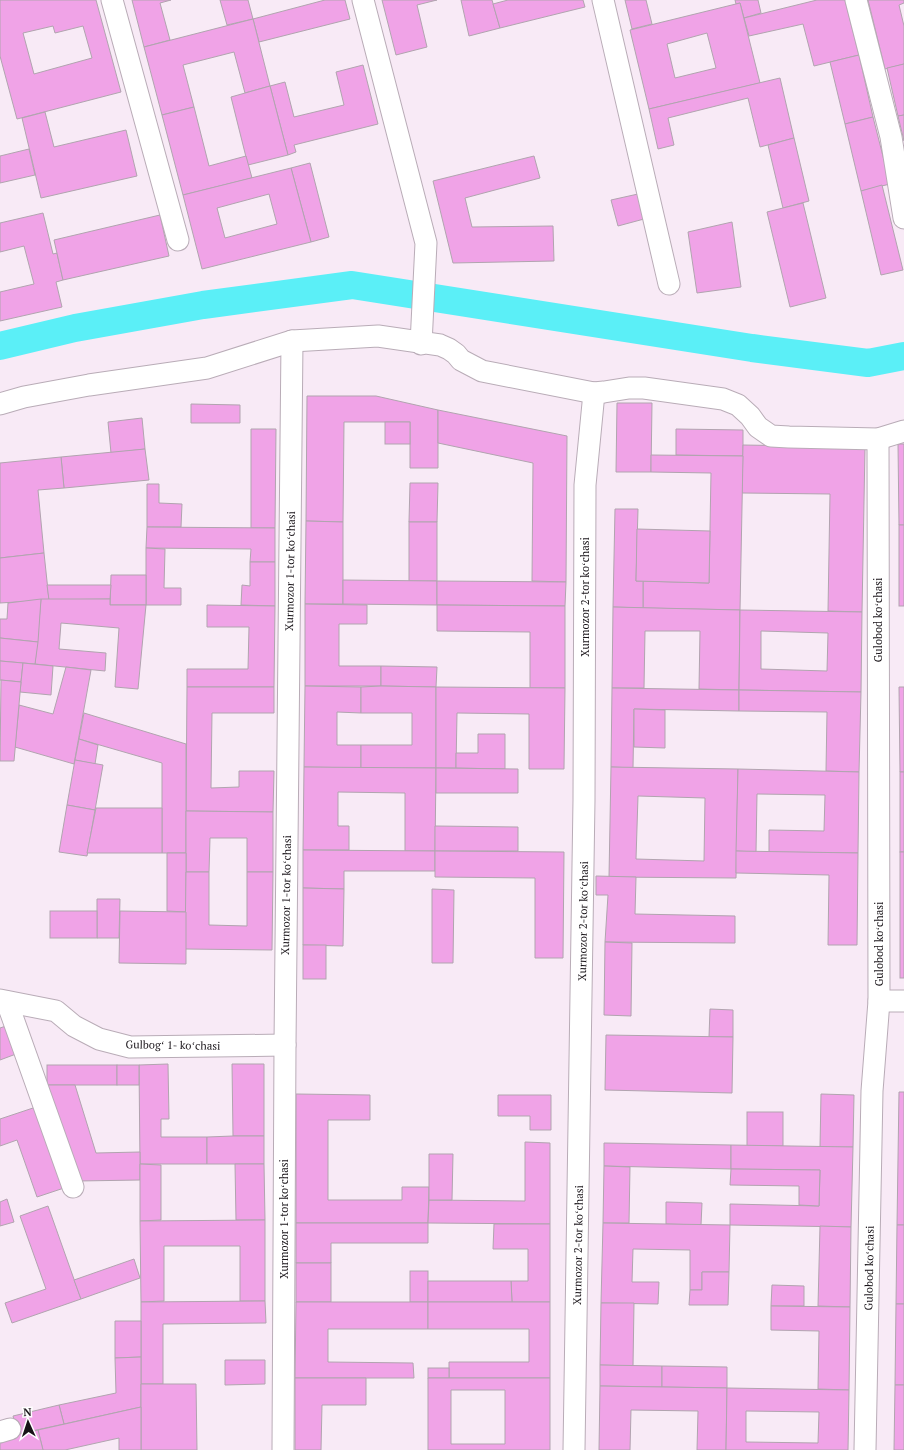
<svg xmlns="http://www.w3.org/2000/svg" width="904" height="1450" font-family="'PT Serif',serif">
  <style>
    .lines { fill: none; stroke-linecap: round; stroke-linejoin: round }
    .canal { stroke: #5beff7; stroke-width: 28 }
    .building { fill: #f0a3e7; stroke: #b1a4af; fill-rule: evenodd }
    .street-casing { stroke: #b9acb7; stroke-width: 23 }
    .street { stroke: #fff; stroke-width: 21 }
    .labels { text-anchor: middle; stroke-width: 3; stroke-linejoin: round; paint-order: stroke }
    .street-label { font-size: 11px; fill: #181318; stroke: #fff }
  </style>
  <rect width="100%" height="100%" fill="#f8eaf6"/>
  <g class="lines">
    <path class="canal" d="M0,346L75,328L203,305L352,285L752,348L868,363L904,356"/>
  </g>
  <g class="building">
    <path d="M0,0H96L121,92L17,119L0,56ZM53,26L55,33L83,26L92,58L34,74L23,33Z"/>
    <path d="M132,0H171L160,3L170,40L144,47Z"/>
    <path d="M220,0H248L253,19L227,25Z"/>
    <path d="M345,0L350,19L259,42L253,19L325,0Z"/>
    <path d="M382,0H437L417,5L427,47L396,55Z"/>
    <path d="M461,0H492L500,28L469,36Z"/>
    <path d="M508,0H583L585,7L500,28L493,4Z"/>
    <path d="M625,0H646L652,24L632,29Z"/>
    <path d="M735,0H758L761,13L744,18L740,3L736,4Z"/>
    <path d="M817,0H845L859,55L814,66L803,24L749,36L744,18Z"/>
    <path d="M868,0H904V3L899,5L904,26V64L885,69Z"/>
    <path d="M740,3L760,83L649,109L630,30ZM707,33L716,68L675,78L667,44Z"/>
    <path d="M253,19L270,86L245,93L234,52L183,65L194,107L162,115L144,47Z"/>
    <path d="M859,55L873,117L845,124L830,62Z"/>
    <path d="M904,64V115L898,116L887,68Z"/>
    <path d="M363,65L378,124L294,145L296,152L288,155L270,86L285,82L294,117L344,105L336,72Z"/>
    <path d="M780,78L794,138L760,147L748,98L668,118L674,145L658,149L649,109Z"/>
    <path d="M270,86L288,155L248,165L231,97Z"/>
    <path d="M194,107L209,166L246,156L252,178L183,195L162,115Z"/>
    <path d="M45,112L54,147L126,130L137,176L41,198L22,118Z"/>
    <path d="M904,115V141L898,116Z"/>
    <path d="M873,117L890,184L861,191L845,124Z"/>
    <path d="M794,138L809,201L783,208L768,145Z"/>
    <path d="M29,149L35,175L0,183V156Z"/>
    <path d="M534,156L540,178L465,198L472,227L553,226L554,261L453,263L433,181Z"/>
    <path d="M310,163L329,237L311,242L291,168Z"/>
    <path d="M291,168L311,242L202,269L183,195ZM269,194L277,224L225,238L217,208Z"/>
    <path d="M882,185L903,270L881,275L861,191Z"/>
    <path d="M638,194L644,219L618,226L611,200Z"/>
    <path d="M803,203L826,298L790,307L767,212Z"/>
    <path d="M43,213L53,254L57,253L63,280L56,282L62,307L0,321V292L34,284L24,246L0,252V223Z"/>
    <path d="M160,215L169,256L63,280L54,240Z"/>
    <path d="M732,222L741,287L697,293L688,232Z"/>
    <path d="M307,396H376L438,410V468H410V422H344L343,522L306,521Z"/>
    <path d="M617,403H652L651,472H616Z"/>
    <path d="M191,404L240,405V423H191Z"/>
    <path d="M438,410L567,436L566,582L532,581L533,463L438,443Z"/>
    <path d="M142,418L145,449L111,453L108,422Z"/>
    <rect x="385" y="422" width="25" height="22"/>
    <path d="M251,429H276L275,528H251Z"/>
    <path d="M676,429L743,430V456L676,455Z"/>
    <path d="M898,444H904V525H899Z"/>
    <path d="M743,445L865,447L862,612L828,611L830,494L742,493Z"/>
    <path d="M145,449L149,480L64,488L61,457Z"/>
    <path d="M651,455L743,456L740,610L643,608V581L709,583L711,473L651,472Z"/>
    <path d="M61,457L64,488L38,490L44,553L0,558V463Z"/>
    <path d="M410,483H438L437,522H409Z"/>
    <path d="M147,484H159V503L182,504L181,527H147Z"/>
    <path d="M615,509H638L636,581H643V608L613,607Z"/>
    <path d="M306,521L343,522V604H305Z"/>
    <rect x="409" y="522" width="28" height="59"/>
    <rect x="899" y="525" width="5" height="81"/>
    <path d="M147,527L275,528V562H250L251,549L146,548Z"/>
    <path d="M637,529L710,531L709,583L636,581Z"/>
    <path d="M146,548L165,549L164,588H181V605H146Z"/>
    <path d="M44,553L49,600L0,603V558Z"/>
    <path d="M250,562H275V606L241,605L242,585L250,586Z"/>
    <path d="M111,575H146V605H110Z"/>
    <path d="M343,580L437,581V605L343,604Z"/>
    <path d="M437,581L566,582L565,606L437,605Z"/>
    <path d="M47,585H111L110,599L49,600Z"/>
    <path d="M41,599H110V605H146L138,689L115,687L119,628L61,623L59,649L106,653L105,671L35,664Z"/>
    <path d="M41,599L38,642L0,638V619H7L8,603Z"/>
    <path d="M305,604L367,605V624H339V666H381V686H305Z"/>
    <path d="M207,605L275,606L274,687H187V669H248L249,627H207Z"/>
    <path d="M437,605L565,606V688H530V632L437,631Z"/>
    <path d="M613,607L740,610L739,690L699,689L700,631H645L644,688H612Z"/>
    <path d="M740,610L862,612L861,692L739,690ZM761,631L828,633L827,671L761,669Z"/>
    <path d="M0,638L38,642L35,664L0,661Z"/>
    <path d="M0,661L23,663L21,682L0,680Z"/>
    <path d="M23,663L53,666L51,695L20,692Z"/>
    <path d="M381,666L437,667L436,687L381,686Z"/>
    <path d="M66,667L91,670L74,764L15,747L19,705L53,714Z"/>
    <path d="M1,680L21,682L14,761H0Z"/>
    <path d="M305,686L361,687V713L337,712V745H361V768L304,767Z"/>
    <path d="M381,686L436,687V768H361V745H412V713H361V687Z"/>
    <path d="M187,687H274V713H212L211,788L239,787V771H274L273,812L186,811Z"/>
    <path d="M436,687L565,688L564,769H529V714L457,713L456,768H436Z"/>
    <path d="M899,687H904V772H900Z"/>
    <path d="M612,688L739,690V711L634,709L633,768L611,767Z"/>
    <path d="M739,690L861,692L859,772L826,771L827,712L739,711Z"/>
    <path d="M634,709L665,710V748L634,747Z"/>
    <path d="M84,713L186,744V853H162V763L79,739Z"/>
    <path d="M478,734H505V769L456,768V753H478Z"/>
    <path d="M79,739L98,745L95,764L75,760Z"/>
    <path d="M75,760L103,765L95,810L67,805Z"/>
    <path d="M304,767L436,768L435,851H405V793L338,792V826H349V850H303Z"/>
    <path d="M611,767L738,769L736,878L609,877ZM638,796L705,798L704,861L636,859Z"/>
    <path d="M436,768L518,769V793H436Z"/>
    <path d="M738,769L859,772L858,853L769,852V830L824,831L825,795L757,794L756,852L736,851Z"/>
    <rect x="900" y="772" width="4" height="80"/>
    <path d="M67,805L95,810L87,856L59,852Z"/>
    <path d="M96,808H162V853H87Z"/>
    <path d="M186,811L273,812V872H247V838H210L209,872H186Z"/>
    <path d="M435,826L518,827V851H435Z"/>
    <path d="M303,850L435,851V871H344V889L303,888Z"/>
    <path d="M435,851L564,852L563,958H535V878L435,877Z"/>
    <path d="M736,851L858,853L857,945H828L829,875L736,873Z"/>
    <rect x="900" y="852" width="4" height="126"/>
    <path d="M167,853H186V912L167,911Z"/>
    <path d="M186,872H209V925L247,926V872H273L272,950L185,949Z"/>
    <path d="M596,876L636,877L635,914L735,916V943L605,942L608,895H596Z"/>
    <path d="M303,888L344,889L343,946L303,945Z"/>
    <path d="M432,889L454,890L453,963H432Z"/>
    <path d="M97,899H120L119,938H97Z"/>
    <rect x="50" y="911" width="47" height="27"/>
    <path d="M120,911L186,912V964L119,963Z"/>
    <path d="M605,942L632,943L631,1016L604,1015Z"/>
    <rect x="303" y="945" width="23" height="34"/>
    <path d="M710,1009L733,1010V1037H709Z"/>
    <path d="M6,1026L16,1054L0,1060V1028Z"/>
    <path d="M606,1035L733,1037L732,1093L605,1090Z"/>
    <path d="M168,1064L169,1119H161V1137H207V1164H140L139,1065Z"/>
    <path d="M232,1064H264V1136H233Z"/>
    <rect x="47" y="1065" width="70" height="20"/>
    <rect x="117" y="1065" width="22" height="20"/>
    <path d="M47,1085H75L96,1153L140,1152V1180L78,1181Z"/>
    <path d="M899,1092H904V1225H897Z"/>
    <path d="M296,1094L370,1095V1120H328V1200H402V1187H429L428,1223H296Z"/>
    <path d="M821,1094L854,1095L853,1147H820Z"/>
    <path d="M498,1095H551V1130H530V1116H498Z"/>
    <path d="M36,1107L64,1188L37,1197L17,1140L0,1146V1119Z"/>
    <rect x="747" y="1112" width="36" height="34"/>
    <path d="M233,1136H264V1164H207V1137Z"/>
    <path d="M525,1142L550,1143V1224L428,1223L429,1200L525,1201Z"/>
    <path d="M604,1143L731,1145V1169L604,1166Z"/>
    <path d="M731,1145L853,1147L851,1227L730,1225V1204L819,1206L820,1170L731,1169Z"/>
    <path d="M429,1154H453L452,1200H429Z"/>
    <path d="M140,1164L161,1165V1220L140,1221Z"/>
    <path d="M235,1164H264L265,1220H236Z"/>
    <path d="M604,1166L630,1167L629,1223H603Z"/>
    <path d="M731,1169L820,1170L819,1206L799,1205V1186L730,1185Z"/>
    <path d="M7,1199L14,1222L0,1226V1202Z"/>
    <path d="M666,1202L702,1203L701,1225L666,1224Z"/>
    <path d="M48,1206L81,1299L12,1323L5,1303L46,1289L20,1216Z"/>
    <path d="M265,1220V1301H240V1246H164V1301L141,1302L140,1221Z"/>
    <path d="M296,1223H428V1243H331V1263H296Z"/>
    <path d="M603,1223L730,1225L729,1272H702V1290H690V1250L633,1249L632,1282H659L658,1304L601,1303Z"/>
    <path d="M494,1224H550V1302H512L511,1281H528V1249H493Z"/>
    <path d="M897,1225H904V1304H896Z"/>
    <path d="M820,1226L851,1227L850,1307L818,1306Z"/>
    <path d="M134,1259L140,1278L81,1299L74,1280Z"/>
    <rect x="296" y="1263" width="35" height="39"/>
    <rect x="410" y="1271" width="18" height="31"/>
    <path d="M702,1272H729L728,1305H689L690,1290H702Z"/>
    <path d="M428,1281H511L512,1302H428Z"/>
    <path d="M772,1285L804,1286V1306H771Z"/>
    <path d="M265,1301L266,1323L163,1324V1384H141V1302Z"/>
    <path d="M296,1302H428V1329H328V1362L413,1363L414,1378H295Z"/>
    <path d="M428,1302H550V1378H449V1362H529V1329H428Z"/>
    <path d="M601,1303H634L633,1366L600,1365Z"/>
    <path d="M896,1304H904V1385H895Z"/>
    <path d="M771,1306L850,1307L849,1390L818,1389L819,1331L771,1330Z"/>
    <path d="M115,1321H141V1357L115,1358Z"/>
    <path d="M141,1357V1407L64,1424L59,1405L116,1393L115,1358Z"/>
    <path d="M225,1360H265V1384L225,1385Z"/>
    <path d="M600,1365L662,1366V1387L600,1386Z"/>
    <path d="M662,1366L727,1367V1388L662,1387Z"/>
    <rect x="428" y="1368" width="21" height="10"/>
    <path d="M295,1378H366V1405H322L321,1450H295Z"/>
    <path d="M428,1378H550V1450H428ZM451,1390H505V1444H451Z"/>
    <path d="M141,1384H196L197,1450H141Z"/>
    <path d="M895,1385H904V1450H894Z"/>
    <path d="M600,1386L727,1388L726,1450H697L698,1411L631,1410L630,1450H599Z"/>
    <path d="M727,1388L849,1390L848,1450H726ZM746,1411L819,1412L818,1443L746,1442Z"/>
    <path d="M59,1405L64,1424L18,1434L13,1416Z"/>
    <path d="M141,1407V1450H119V1438L65,1450H43L38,1430Z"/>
    <path d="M38,1430L43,1450H0V1438Z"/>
  </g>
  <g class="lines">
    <defs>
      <g id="street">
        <path d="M112,0L178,240"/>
        <path d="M363,0L426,243L421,344"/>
        <path d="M603,0L669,284"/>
        <path d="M856,0L891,137L904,218"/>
        <path d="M0,404L24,397L89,385L207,368L292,341L378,336L440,345L449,349L456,354L461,360L482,371L594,393L604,392L629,388H644L723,399L738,405L750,416L758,427L771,436L789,437L878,439L904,431"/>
        <path d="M0,1000L56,1011L74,1026L99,1039L130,1047L285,1045"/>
        <path d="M879,1001H904"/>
        <path d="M7,1002L73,1187"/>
        <path d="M0,1432L10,1429"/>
        <path d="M283,1450L285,1045L292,341"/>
        <path d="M574,1450L584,800L585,485L594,393"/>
        <path d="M865,1450L872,1091L879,1001L878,439"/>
      </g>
    </defs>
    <use href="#street" class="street-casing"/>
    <use href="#street" class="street"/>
  </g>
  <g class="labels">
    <g class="street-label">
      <text transform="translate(290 571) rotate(-89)" y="4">Xurmozor 1-tor koʻchasi</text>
      <text transform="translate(585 597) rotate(-90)" y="4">Xurmozor 2-tor koʻchasi</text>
      <text transform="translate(878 620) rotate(-90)" y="4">Gulobod koʻchasi</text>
      <text transform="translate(286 895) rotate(-89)" y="4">Xurmozor 1-tor koʻchasi</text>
      <text transform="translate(583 921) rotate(-89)" y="4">Xurmozor 2-tor koʻchasi</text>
      <text transform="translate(879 944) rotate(-90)" y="4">Gulobod koʻchasi</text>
      <text transform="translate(173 1045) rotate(1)" y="4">Gulbogʻ 1- koʻchasi</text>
      <text transform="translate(284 1219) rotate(-90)" y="4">Xurmozor 1-tor koʻchasi</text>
      <text transform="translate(578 1245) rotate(-89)" y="4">Xurmozor 2-tor koʻchasi</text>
      <text transform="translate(869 1268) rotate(-89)" y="4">Gulobod koʻchasi</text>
    </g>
  </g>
  <g transform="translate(28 1422) rotate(357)" stroke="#ffffff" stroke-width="3" paint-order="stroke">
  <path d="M0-3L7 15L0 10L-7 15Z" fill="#181318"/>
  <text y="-6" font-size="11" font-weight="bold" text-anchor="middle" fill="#181318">N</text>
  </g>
</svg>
